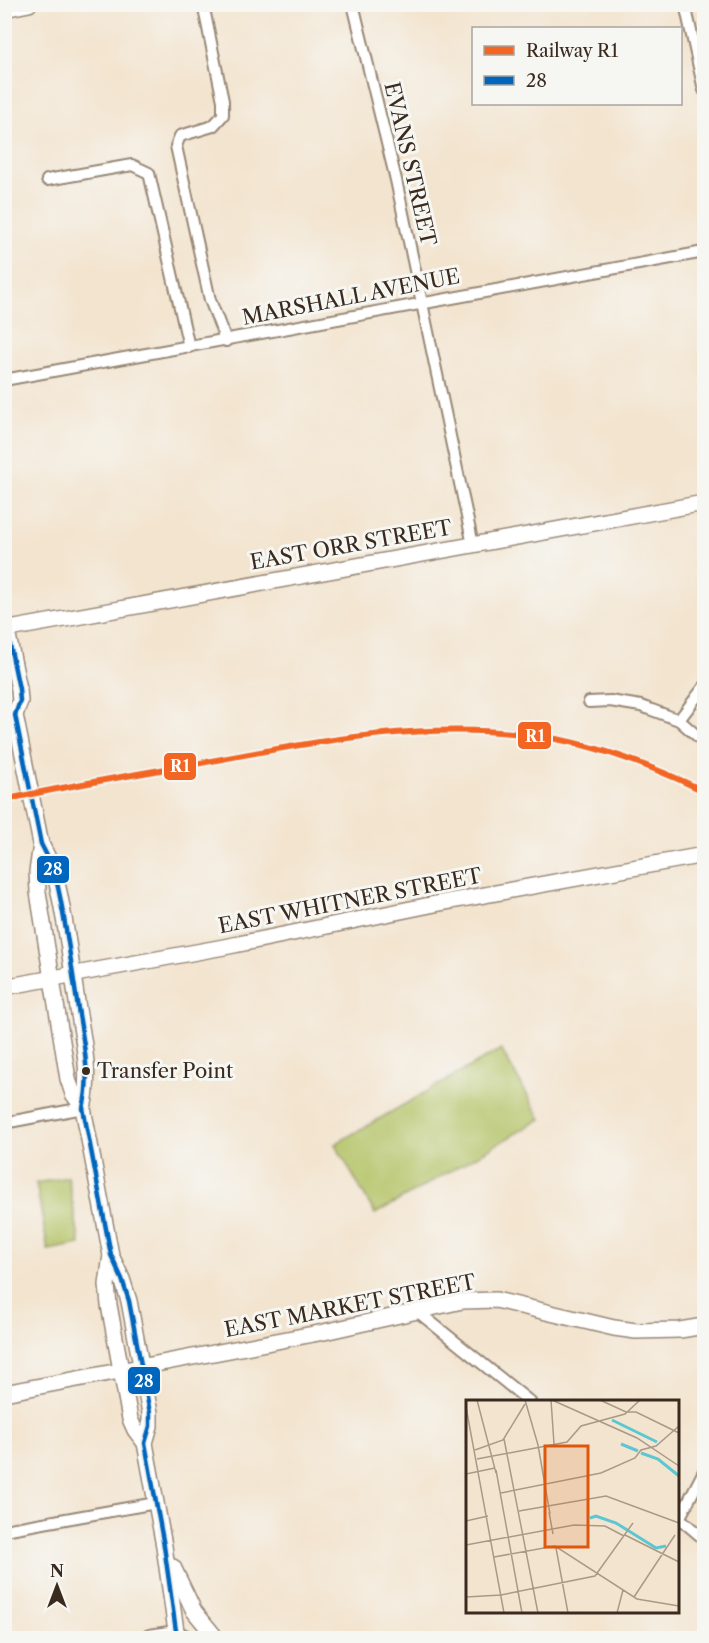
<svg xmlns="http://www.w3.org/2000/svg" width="709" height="1643" font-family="'Libre Caslon Text',serif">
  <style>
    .green { fill: #b4c366; stroke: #787642; stroke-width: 1.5 }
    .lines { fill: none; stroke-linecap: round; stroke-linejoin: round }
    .street-casing { stroke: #978776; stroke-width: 14 }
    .secondary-casing { stroke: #978776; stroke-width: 18 }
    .primary-casing { stroke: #978776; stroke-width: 20 }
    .street { stroke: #fff; stroke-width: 10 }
    .secondary { stroke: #fff; stroke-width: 15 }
    .primary { stroke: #fff; stroke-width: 16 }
    .bus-1-casing { stroke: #f6f6f2; stroke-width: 9 }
    .bus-1 { stroke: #0065bd; stroke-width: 4.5 }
    .rail-1-casing { stroke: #f6f6f2; stroke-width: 10 }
    .rail-1 { stroke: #f26522; stroke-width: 6 }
    .bus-dot { fill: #3b2a1e; stroke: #f6f6f2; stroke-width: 2 }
    .labels { text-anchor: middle; stroke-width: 6; stroke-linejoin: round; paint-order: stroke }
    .bus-label { font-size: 20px; fill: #3b2a1e; stroke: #f6f6f2; text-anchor: start }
    .street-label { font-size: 21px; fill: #3b2a1e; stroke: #f6f6f2 }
    .inset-river { fill: none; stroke: #5bc7d3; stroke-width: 3 }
    .inset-road { fill: none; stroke: #a99a88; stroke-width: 1.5 }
    .view { fill: #df570d; fill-opacity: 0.15; stroke: #df570d; stroke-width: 3 }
    .inset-edge { fill: none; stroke: #3b2a1e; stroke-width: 3 }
    .line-badge { stroke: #f6f6f2; stroke-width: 2 }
    .badge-label { font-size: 16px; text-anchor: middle; font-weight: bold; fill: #fff }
  </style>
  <rect width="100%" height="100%" fill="#f6f6f2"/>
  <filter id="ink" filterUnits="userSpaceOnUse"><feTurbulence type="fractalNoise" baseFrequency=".0167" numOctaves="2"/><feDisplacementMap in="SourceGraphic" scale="12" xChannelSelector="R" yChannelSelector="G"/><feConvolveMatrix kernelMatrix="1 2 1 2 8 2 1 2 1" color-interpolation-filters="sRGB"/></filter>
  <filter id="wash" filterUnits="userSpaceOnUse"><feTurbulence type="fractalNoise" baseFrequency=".008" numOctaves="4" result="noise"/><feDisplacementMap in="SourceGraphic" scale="24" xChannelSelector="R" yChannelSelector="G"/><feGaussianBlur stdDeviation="1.35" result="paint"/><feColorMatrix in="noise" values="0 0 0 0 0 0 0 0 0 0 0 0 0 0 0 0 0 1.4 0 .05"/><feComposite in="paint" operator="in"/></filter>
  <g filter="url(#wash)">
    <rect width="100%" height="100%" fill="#f3e4cf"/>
    <g class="green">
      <path d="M501,1049L541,1119L375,1214L335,1144Z"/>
      <path d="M68,1177L80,1244L48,1250L36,1183Z"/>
    </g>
  </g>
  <g filter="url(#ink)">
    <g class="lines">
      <defs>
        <g id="street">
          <path d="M203,4L223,101V115L213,126L180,136L176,146L210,300L226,341"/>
          <path d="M353,4L396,180L473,545"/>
          <path d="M685,4L704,90"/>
          <path d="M47,180L132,165L149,173L189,347"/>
          <path d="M4,380L704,252"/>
          <path d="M589,702L610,701L641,706L679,720L704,742"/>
          <path d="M679,720L704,687"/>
          <path d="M4,1123L83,1108"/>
          <path d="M417,1311L530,1402"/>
          <path d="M678,1517L704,1539"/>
          <path d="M679,1519L704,1471"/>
          <path d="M4,1530L156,1503"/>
        </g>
        <g id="secondary">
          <path d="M4,9L29,4"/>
          <path d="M4,616L19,689L20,701L15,715L41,844C48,857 54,869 57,883C66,922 71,963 77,1002C82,1037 92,1073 83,1108L111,1255L122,1279L129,1301L150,1413V1426L145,1443L164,1546L177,1638"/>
          <path d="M4,630L704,503"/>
          <path d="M41,844L37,872L38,892L68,1079L73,1094L83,1108"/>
          <path d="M4,987L224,947L435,904L704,855"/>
          <path d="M111,1255L107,1285L109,1305L130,1419L135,1430L145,1443"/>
          <path d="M4,1393L324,1332L462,1301L496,1300L614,1328L636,1331L680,1330L704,1326"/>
          <path d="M173,1567L194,1611L216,1638"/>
        </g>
        <path id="primary" d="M150,1638L176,1634L184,1638"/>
      </defs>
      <use href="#street" class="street-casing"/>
      <use href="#secondary" class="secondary-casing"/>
      <use href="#primary" class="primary-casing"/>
      <use href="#street" class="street"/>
      <use href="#secondary" class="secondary"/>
      <use href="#primary" class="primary"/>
      <defs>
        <path id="bus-1" d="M4,616L19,689L20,701L15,715L41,844C48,857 54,869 57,883C66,922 71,963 77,1002C82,1037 92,1073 83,1108L111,1255L122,1279L129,1301L150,1413V1426L145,1443L164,1546L177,1638"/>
      </defs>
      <use href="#bus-1" class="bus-1-casing"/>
      <use href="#bus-1" class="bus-1"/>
      <defs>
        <path id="rail-1" d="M4,800C71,785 139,774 206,762C318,741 431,719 545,737C600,746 654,767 704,791"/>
      </defs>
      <use href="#rail-1" class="rail-1-casing"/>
      <use href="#rail-1" class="rail-1"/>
    </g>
  </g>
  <circle class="bus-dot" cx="86" cy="1071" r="5"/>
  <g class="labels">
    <g class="bus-label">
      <text x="97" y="1078">Transfer Point</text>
    </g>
    <g class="street-label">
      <text transform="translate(410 164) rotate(77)" y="7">EVANS STREET</text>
      <text transform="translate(351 297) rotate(-11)" y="7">MARSHALL AVENUE</text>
      <text transform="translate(351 545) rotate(-10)" y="7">EAST ORR STREET</text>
      <text transform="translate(350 901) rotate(-11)" y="7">EAST WHITNER STREET</text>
      <text transform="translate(350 1306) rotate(-11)" y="7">EAST MARKET STREET</text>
    </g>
  </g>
  <g transform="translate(466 1400)">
    <rect width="213" height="213" fill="#f3e4cf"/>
    <path class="inset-river" d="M146,20L191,42M155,44L172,51M175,53L192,59L213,76M124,118L130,116L150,123L190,148L200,146"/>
    <path class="inset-road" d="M11,0L30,73M59,0L72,45L84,114M85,0L88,44M86,0L171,38L213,66M134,0L160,12H170L213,33M0,7L38,213M38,39L72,213M9,50L37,40L59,4M11,59L101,42L115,26L159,14L174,0M30,70L56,213M0,74L29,68M35,93L135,73L169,58L175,50L190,46L213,26M53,111L140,96L213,123M83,112L87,134M0,121L22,116M159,135L213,162M0,145L108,125L139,126L158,136M90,148L102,213M28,157L89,146L171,199L213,206M0,197L35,195L129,176L167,123M168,197L209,135M151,213L157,190"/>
    <path class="view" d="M79,46H122V147H79Z"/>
    <rect width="213" height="213" class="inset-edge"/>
  </g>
  <g class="line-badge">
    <rect x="517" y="721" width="35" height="29" rx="6" fill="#f26522"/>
    <rect x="163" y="752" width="34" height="29" rx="6" fill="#f26522"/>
    <rect x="36" y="855" width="34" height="29" rx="6" fill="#0065bd"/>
    <rect x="127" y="1366" width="34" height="29" rx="6" fill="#0065bd"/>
  </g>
  <g class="badge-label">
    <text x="535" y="742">R1</text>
    <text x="180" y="772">R1</text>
    <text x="53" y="875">28</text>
    <text x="144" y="1387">28</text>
  </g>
  <rect width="709" height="1643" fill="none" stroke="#f6f6f2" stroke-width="24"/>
  <rect x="472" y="27" width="210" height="78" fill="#f6f6f2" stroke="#aba49d" stroke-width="1.5"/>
  <rect x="484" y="46" width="30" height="9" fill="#f26522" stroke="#aba49d" stroke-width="1.5"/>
  <text x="526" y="57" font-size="18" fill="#3b2a1e">Railway R1</text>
  <rect x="484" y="76" width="30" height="9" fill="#0065bd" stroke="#aba49d" stroke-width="1.5"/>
  <text x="526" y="87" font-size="18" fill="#3b2a1e">28</text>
  <g transform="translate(57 1586)" stroke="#f6f6f2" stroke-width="4.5" paint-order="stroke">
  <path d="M0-4.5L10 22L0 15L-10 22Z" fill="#3b2a1e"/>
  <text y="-9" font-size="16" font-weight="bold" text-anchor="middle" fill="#3b2a1e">N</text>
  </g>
</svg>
